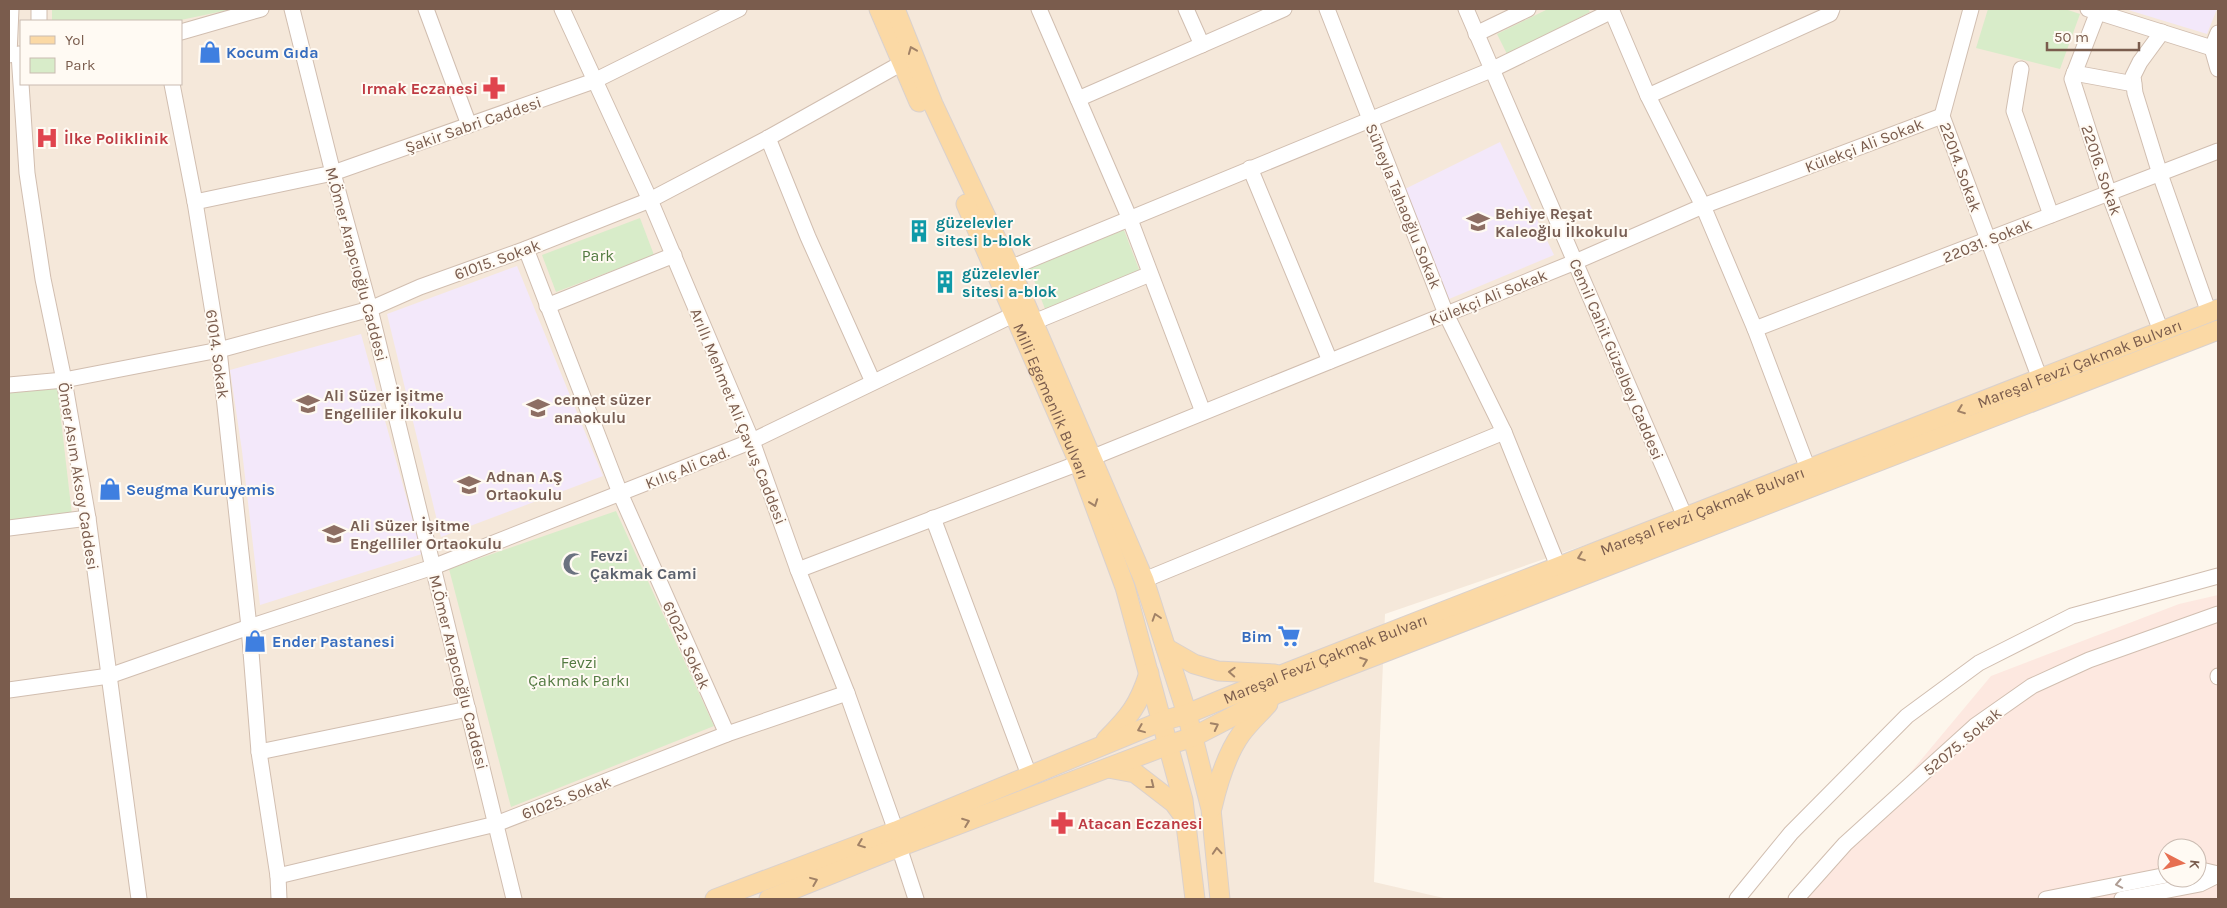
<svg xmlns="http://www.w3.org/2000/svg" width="2227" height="908" font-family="Karla,sans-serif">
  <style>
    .residential { fill: #f5e8da; fill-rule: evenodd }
    .commercial { fill: #fde8e0; fill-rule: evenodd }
    .education { fill: #f3e8fa }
    .green { fill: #d8ecc9 }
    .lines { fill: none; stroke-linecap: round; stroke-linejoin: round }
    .minor-casing { stroke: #d1beb0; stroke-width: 17 }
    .major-casing { stroke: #dad1cd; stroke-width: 21 }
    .minor { stroke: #fff; stroke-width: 15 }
    .major { stroke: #fbd9a5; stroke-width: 19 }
    .oneway { stroke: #a18267 }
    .oneway2 { stroke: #af9d94 }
    .labels { text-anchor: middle; stroke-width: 4; stroke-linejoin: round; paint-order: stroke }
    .shop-label { font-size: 16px; font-weight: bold; fill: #366cbe; stroke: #fffaf3; text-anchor: start }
    .health-label { font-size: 16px; font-weight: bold; fill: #be3a42; stroke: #fffaf3; text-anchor: start }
    .street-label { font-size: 16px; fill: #7a5c4d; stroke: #fffaf3 }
    .education-label { font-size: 16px; font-weight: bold; fill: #785e54; stroke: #fffaf3; text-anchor: start }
    .culture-label { font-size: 16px; font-weight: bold; fill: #0d838f; stroke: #fffaf3; text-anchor: start }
    .park-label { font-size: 16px; fill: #537a41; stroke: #fffaf3 }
    .worship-label { font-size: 16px; font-weight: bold; fill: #5b616d; stroke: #fffaf3; text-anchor: start }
  </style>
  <rect width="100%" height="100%" fill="#fdf6ec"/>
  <path class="residential" d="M9,9H2218V327L1385,614L1374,882L1448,899H9ZM21,21H181V84H21Z"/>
  <path class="commercial" d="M2218,595V899H1805L1991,676L2179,604ZM2167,848H2197V878H2167Z"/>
  <g class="education">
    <path d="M2125,9H2217L2207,34Z"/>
    <path d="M1500,142L1554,255L1449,299L1405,189Z"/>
    <path d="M517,266L603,476L441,537L387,314Z"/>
    <path d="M361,334L422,554L260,605L242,451L230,370Z"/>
  </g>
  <g class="green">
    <path d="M52,9H233L176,21H52Z"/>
    <path d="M1548,9H1588L1590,12L1507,54L1497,34Z"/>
    <path d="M1988,9H2065L2080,14L2060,69L1976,48Z"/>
    <path d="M640,218L654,255L556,292L542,255Z"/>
    <path d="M1124,230L1140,272L1045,309L1029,267Z"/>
    <path d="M57,385L72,515L9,522V390Z"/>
    <path d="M616,511L714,726L511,807L449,569Z"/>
  </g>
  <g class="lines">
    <defs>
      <g id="minor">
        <path d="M292,9L333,173L370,309L514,899"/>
        <path d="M426,9L469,125"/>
        <path d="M562,9L650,200L752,441L798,570L847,693L896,831"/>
        <path d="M1039,9L1129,217L1203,412"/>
        <path d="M1186,9L1202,45"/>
        <path d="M1327,9L1446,314L1504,432L1558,566"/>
        <path d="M1466,9L1685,517"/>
        <path d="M1611,9L1648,96L1703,206L1755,329L1808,469"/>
        <path d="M1971,9L1942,116L2040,379"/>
        <path d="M2088,9L2212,48"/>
        <path d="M2099,9L2072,79L2109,194L2161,331"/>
        <path d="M39,21V9"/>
        <path d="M181,32L261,9"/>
        <path d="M2162,32L2140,62L2133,76L2135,93L2160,174L2209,313"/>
        <path d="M2218,33L2212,48L2218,69"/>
        <path d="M1476,34L1528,9"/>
        <path d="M19,54L27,173L43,279L64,380L88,518L139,899"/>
        <path d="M9,55L11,9"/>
        <path d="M2021,69L2014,111L2051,215"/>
        <path d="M2074,73L2134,84"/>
        <path d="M172,84L195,202L219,350L249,627L259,752L278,876L279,899"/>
        <path d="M1648,96L1830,14L1832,9"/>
        <path d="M1078,99L1284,9"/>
        <path d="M768,138L808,237L873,382"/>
        <path d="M1250,168L1330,361"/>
        <path d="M195,202L333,173L594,81L739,9"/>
        <path d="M526,249L620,493L727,734"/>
        <path d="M1010,268L1491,70L1612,11"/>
        <path d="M547,306L674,255"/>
        <path d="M1034,322L1150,274"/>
        <path d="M1755,329L2218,151"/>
        <path d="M9,385L64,380L219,350L370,309L420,287L526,249L650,200L768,138L902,63"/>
        <path d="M1091,458L1575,262L1703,206L1942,116"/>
        <path d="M933,518L1029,775"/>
        <path d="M9,528L88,518"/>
        <path d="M798,570L1079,463"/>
        <path d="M1144,580L1504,432"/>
        <path d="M2218,676V677"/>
        <path d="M9,690L109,676L249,627L433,567L752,441L1015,314"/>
        <path d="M259,752L468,709"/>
        <path d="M899,847L916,899"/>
        <path d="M2197,869L2218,874"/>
        <path d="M278,876L496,824L727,734L847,693"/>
        <path d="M1737,899L1791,833L1907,716L1979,663L2072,616L2218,576"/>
        <path d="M1796,899L1845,844L1975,726L2032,686L2089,660L2218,614"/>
        <path d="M2046,899L2167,875"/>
        <path d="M2122,899L2200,884L2218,875"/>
      </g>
      <g id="major">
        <path d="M879,9L919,102"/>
        <path d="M895,9L933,104L1010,268L1144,580L1187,714L1211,809L1220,899"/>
        <path id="s1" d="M966,204L1079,463L1125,587L1183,800L1195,899"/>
        <path d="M1166,648L1194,664L1218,671L1275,674"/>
        <path d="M1106,740C1129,717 1139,705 1149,673"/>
        <path d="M1108,768L1135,773L1174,803L1185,818"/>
        <path d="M1212,808C1218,782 1226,755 1241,734C1249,723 1259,714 1268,704"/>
        <path id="s2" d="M715,899L896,831L1162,721L1187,714L1281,675L2218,309"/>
        <path d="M769,899L899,847L1168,745L1193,737L1276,694L2218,330"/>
      </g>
    </defs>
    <use href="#minor" class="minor-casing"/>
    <use href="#major" class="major-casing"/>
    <use href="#minor" class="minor"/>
    <use href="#major" class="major"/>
  </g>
  <defs><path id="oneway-chevron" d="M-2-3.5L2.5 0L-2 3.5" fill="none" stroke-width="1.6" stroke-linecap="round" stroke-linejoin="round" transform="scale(1.25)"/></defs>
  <g class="oneway">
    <use href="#oneway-chevron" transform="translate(912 50) rotate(-112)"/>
    <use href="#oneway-chevron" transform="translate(1961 410) rotate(159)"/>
    <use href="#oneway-chevron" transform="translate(1094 503) rotate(70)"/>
    <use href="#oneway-chevron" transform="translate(1581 557) rotate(159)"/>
    <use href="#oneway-chevron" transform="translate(1156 617) rotate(-108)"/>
    <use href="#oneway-chevron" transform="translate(1364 661) rotate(-21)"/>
    <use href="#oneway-chevron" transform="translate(1232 672) rotate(-177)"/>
    <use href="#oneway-chevron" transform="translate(1215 726) rotate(-27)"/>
    <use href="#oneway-chevron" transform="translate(1141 729) rotate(158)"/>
    <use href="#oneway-chevron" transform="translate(1151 785) rotate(38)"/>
    <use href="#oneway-chevron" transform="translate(966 822) rotate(-21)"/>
    <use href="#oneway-chevron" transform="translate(861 844) rotate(159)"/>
    <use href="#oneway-chevron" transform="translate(1217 851) rotate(-94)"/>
    <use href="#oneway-chevron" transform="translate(814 881) rotate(-22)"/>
  </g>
  <use class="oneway2" href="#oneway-chevron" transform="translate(2119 884) rotate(169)"/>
  <defs>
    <symbol id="shop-bare" viewBox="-9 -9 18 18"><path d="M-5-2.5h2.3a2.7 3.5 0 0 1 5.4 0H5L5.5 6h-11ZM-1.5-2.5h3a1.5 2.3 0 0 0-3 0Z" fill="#3f7fe0" stroke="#fffaf3" stroke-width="2.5" paint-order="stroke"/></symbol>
    <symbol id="pharmacy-bare" viewBox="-9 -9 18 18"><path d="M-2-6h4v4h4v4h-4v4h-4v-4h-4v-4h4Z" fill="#e0444e" stroke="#fffaf3" stroke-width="2.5" paint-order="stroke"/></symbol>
    <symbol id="hospital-bare" viewBox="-9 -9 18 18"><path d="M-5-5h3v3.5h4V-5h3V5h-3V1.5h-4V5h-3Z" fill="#e0444e" stroke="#fffaf3" stroke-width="2.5" paint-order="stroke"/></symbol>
    <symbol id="school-bare" viewBox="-9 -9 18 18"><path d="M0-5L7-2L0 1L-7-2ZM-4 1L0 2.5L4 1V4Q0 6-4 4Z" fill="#8d6e63" stroke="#fffaf3" stroke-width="2.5" paint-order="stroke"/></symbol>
    <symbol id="building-bare" viewBox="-9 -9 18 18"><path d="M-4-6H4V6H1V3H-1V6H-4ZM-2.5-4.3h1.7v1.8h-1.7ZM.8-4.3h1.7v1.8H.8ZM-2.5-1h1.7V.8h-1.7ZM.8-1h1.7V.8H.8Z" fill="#0f9aa8" stroke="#fffaf3" stroke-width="2.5" paint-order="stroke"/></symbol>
    <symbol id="mosque-bare" viewBox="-9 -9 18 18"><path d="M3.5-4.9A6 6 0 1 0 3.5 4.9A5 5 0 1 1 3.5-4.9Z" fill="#6b7280" stroke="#fffaf3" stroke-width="2.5" paint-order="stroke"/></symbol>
    <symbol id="supermarket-bare" viewBox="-9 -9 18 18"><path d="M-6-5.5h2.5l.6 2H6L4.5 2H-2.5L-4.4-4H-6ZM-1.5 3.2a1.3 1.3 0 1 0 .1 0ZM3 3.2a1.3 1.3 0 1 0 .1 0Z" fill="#3f7fe0" stroke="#fffaf3" stroke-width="2.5" paint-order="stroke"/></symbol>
  </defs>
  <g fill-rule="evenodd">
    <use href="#shop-bare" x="194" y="36" width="32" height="32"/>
    <use href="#pharmacy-bare" x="478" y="72" width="32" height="32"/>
    <use href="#hospital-bare" x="31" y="122" width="32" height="32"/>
    <use href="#school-bare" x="1462" y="206" width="32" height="32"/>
    <use href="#building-bare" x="903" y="215" width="32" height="32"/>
    <use href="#building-bare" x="929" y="266" width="32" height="32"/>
    <use href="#school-bare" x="292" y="388" width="32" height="32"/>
    <use href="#school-bare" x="522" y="392" width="32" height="32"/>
    <use href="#school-bare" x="453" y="469" width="32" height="32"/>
    <use href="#shop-bare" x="94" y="473" width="32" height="32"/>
    <use href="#school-bare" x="318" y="518" width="32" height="32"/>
    <use href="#mosque-bare" x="558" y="548" width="32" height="32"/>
    <use href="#supermarket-bare" x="1273" y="620" width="32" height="32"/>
    <use href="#shop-bare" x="239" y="625" width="32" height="32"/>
    <use href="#pharmacy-bare" x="1046" y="807" width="32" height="32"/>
  </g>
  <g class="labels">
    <g class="shop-label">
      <text x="226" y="58">Kocum Gıda</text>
      <text x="126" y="495">Seugma Kuruyemis</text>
      <text x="1272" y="642" text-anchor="end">Bim</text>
      <text x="272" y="647">Ender Pastanesi</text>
    </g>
    <g class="health-label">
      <text x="478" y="94" text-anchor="end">Irmak Eczanesi</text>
      <text x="64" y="144">İlke Poliklinik</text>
      <text x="1078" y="829">Atacan Eczanesi</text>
    </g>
    <g class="street-label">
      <text transform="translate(473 124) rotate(-19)" y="6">Şakir Sabri Caddesi</text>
      <text transform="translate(1864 145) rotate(-21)" y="6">Külekçi Ali Sokak</text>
      <text transform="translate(1961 167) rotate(70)" y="6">22014. Sokak</text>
      <text transform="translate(2102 170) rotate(71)" y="6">22016. Sokak</text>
      <text transform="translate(1404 206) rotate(68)" y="6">Süheyla Tahaoğlu Sokak</text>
      <text transform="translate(1987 240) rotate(-22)" y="6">22031. Sokak</text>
      <text transform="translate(497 259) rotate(-20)" y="6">61015. Sokak</text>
      <text transform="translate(357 264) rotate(75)" y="6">M.Ömer Arapcıoğlu Caddesi</text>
      <text transform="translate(1488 297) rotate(-22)" y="6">Külekçi Ali Sokak</text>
      <text transform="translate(218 354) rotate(82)" y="6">61014. Sokak</text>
      <text transform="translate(1617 359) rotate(67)" y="6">Cemil Cahit Güzelbey Caddesi</text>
      <text dy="6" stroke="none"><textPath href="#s2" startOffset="1466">Mareşal Fevzi Çakmak Bulvarı</textPath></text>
      <text dy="6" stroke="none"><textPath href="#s1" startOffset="215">Milli Egemenlik Bulvarı</textPath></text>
      <text transform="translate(739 416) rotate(68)" y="6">Arıllı Mehmet Ali Çavuş Caddesi</text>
      <text transform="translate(687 467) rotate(-22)" y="6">Kılıç Ali Cad.</text>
      <text transform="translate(79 476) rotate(81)" y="6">Ömer Asım Aksoy Caddesi</text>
      <text dy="6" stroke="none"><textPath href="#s2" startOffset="1061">Mareşal Fevzi Çakmak Bulvarı</textPath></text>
      <text transform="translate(687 645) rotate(66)" y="6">61022. Sokak</text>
      <text dy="6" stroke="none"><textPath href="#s2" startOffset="656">Mareşal Fevzi Çakmak Bulvarı</textPath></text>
      <text transform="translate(459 672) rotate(76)" y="6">M.Ömer Arapcıoğlu Caddesi</text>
      <text transform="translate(1962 741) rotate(-40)" y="6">52075. Sokak</text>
      <text transform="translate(566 797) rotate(-21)" y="6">61025. Sokak</text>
    </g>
    <g class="education-label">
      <text x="1495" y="219">Behiye Reşat<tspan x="1495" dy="18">Kaleoğlu İlkokulu</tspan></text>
      <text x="324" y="401">Ali Süzer İşitme<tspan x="324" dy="18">Engelliler İlkokulu</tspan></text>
      <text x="554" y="405">cennet süzer<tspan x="554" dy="18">anaokulu</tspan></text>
      <text x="486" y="482">Adnan A.Ş<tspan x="486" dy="18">Ortaokulu</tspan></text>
      <text x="350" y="531">Ali Süzer İşitme<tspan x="350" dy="18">Engelliler Ortaokulu</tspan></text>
    </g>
    <g class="culture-label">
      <text x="936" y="228">güzelevler<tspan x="936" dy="18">sitesi b-blok</tspan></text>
      <text x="962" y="279">güzelevler<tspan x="962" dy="18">sitesi a-blok</tspan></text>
    </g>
    <g class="park-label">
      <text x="598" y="261">Park</text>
      <text x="579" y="668">Fevzi<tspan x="579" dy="18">Çakmak Parkı</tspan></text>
    </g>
    <g class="worship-label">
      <text x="590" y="561">Fevzi<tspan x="590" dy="18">Çakmak Cami</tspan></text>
    </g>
  </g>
  <rect width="2227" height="908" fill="none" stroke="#7a5c4d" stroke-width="20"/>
  <rect x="20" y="20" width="162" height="65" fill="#fffaf3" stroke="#cabbb1"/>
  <rect x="30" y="36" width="25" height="8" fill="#fbd9a5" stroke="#cabbb1"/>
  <text x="65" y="45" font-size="15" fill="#7a5c4d">Yol</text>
  <rect x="30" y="58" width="25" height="15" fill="#d8ecc9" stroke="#cabbb1"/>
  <text x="65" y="70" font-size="15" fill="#7a5c4d">Park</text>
  <g transform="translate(2182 863) rotate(96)"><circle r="24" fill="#fffaf3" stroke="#cabbb1"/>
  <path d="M0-4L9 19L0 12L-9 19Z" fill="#e76f51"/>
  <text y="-8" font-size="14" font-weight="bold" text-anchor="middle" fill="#7a5c4d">K</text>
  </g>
  <path d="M2047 42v8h92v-8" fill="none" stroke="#7a5c4d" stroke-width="2.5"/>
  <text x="2054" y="42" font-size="15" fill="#7a5c4d" stroke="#fffaf3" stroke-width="4" paint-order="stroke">50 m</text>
</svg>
